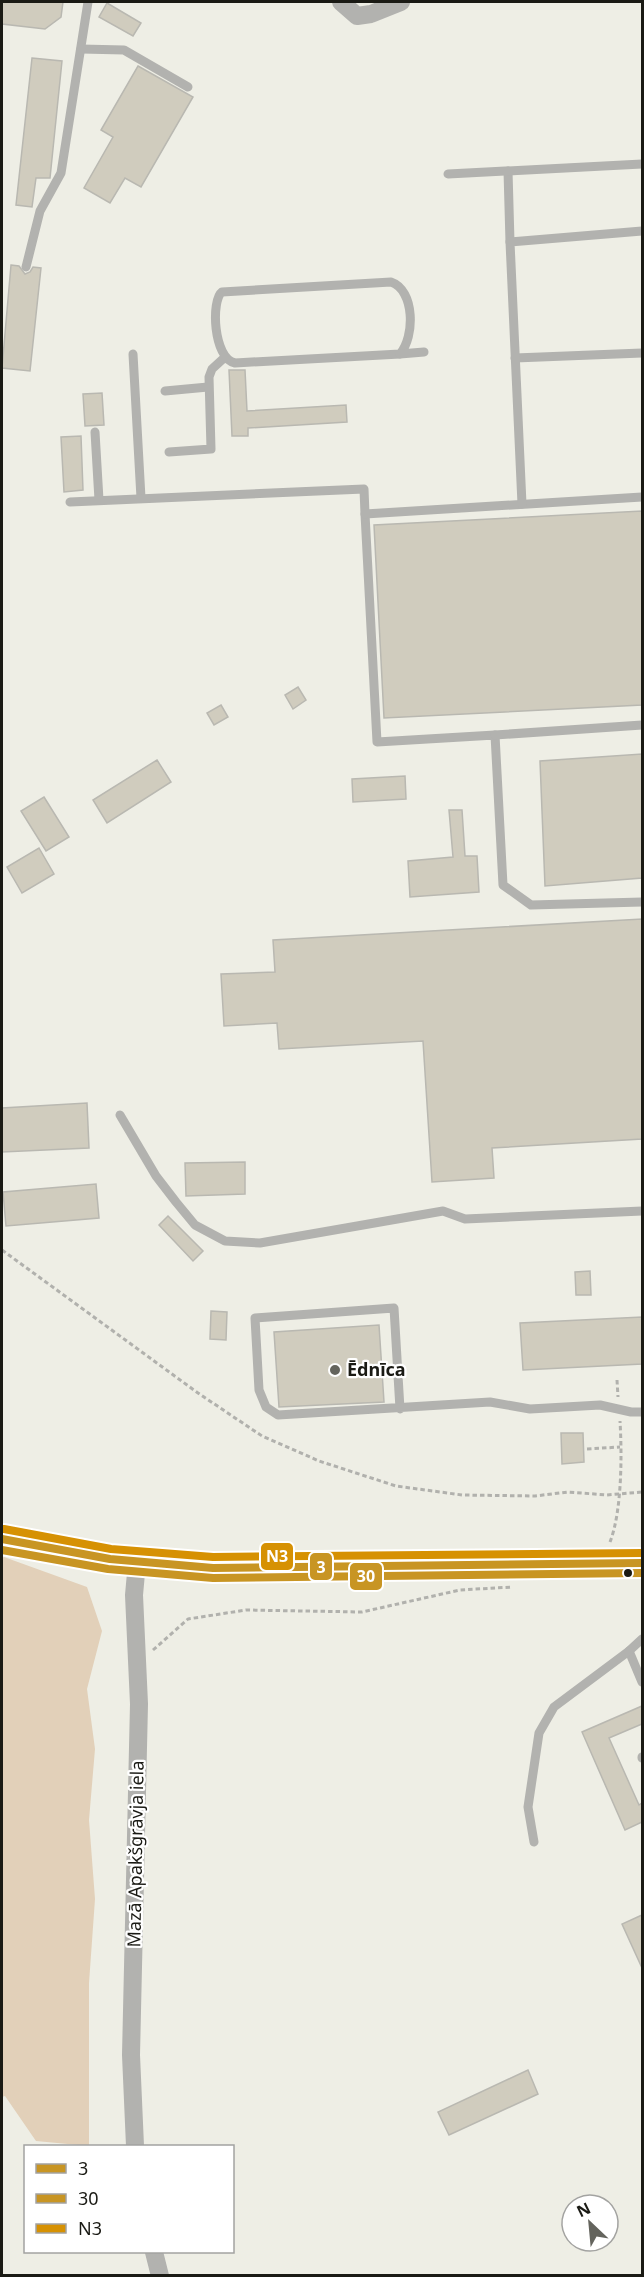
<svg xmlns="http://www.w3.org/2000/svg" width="644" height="2277" font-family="'Noto Sans',sans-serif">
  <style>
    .green { fill: #e2d0b9 }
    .building { fill: #d0ccbe; stroke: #b9b8b1; stroke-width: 1.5 }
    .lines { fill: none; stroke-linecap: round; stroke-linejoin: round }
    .path { stroke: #b1b1ad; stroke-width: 3; stroke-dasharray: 4.5 3; stroke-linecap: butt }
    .lane { stroke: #b2b2af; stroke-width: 9 }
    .street { stroke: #b2b2af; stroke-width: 18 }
    .secondary { stroke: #b2b2ad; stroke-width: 26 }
    .bus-1-casing { stroke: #fff; stroke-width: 12 }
    .bus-2-casing { stroke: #fff; stroke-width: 12 }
    .bus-3-casing { stroke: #fff; stroke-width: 12 }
    .bus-1 { stroke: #c89523; stroke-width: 8 }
    .bus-2 { stroke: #c89523; stroke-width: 8 }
    .bus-3 { stroke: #d69103; stroke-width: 8 }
    .poi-dot { fill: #64645d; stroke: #fff; stroke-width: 2 }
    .bus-dot { fill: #1a1a14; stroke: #fff; stroke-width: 2 }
    .labels { text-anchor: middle; stroke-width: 4.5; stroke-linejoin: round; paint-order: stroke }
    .poi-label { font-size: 18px; font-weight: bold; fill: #1a1a14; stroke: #fff; text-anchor: start }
    .street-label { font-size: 18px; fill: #1a1a14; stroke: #fff }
    .line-badge { stroke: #fff; stroke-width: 2 }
    .badge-label { font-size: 16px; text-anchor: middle; font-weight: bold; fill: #fff }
  </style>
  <rect width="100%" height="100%" fill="#eeeee5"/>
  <path class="green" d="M4,1557L87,1587L102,1631L87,1689L95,1749L89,1820L95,1899L89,1983V2146L36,2141L5,2096L2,2097V1558Z"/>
  <g class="building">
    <path d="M2,2H63L61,17L45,29L2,24Z"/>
    <path d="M107,3L141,23L133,36L99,17Z"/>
    <path d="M32,58L62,61L50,178H36L32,207L16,205Z"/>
    <path d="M138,66L193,97L141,187L125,178L110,203L84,188L113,137L101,130Z"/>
    <path d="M11,265L19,266L25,274L30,272L33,267L41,268L30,371L2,368Z"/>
    <path d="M229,370H245L247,411L346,405L347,422L248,428V436H232Z"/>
    <path d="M102,393L104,425L85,426L83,394Z"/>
    <path d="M81,436L83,490L64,492L61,437Z"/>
    <path d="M642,511V705L384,718L374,525Z"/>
    <path d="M298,687L306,700L293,709L285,695Z"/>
    <path d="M221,705L228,717L214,725L207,713Z"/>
    <path d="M642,754V878L545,886L540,761Z"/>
    <path d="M157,760L171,782L107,823L93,800Z"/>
    <path d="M405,776L406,799L353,802L352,779Z"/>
    <path d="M44,797L69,837L46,851L21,811Z"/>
    <path d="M449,810H462L465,856H477L479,892L410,897L408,861L453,857Z"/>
    <path d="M39,848L54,874L22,893L7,867Z"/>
    <path d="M642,919V1139L492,1148L494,1178L432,1182L423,1041L279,1049L277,1023L224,1026L221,974L275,972L273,940Z"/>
    <path d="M87,1103L89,1148L2,1152V1108Z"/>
    <path d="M245,1162V1194L186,1196L185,1163Z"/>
    <path d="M96,1184L99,1218L6,1226L3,1192Z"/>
    <path d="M168,1216L203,1251L193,1261L159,1225Z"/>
    <path d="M590,1271L591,1295H576L575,1272Z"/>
    <path d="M211,1311L227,1312L226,1340L210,1339Z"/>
    <path d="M642,1317V1364L523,1370L520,1323Z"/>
    <path d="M379,1325L384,1402L279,1407L274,1332Z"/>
    <path d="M561,1433H583L584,1462L562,1464Z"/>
    <path d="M642,1706V1724L609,1738L639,1805L642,1803V1822L625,1830L582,1732Z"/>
    <path d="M642,1915V1968L622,1924Z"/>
    <path d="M528,2070L538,2094L449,2135L438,2112Z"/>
  </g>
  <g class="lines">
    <g class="path">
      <path d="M2,1250L198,1393L262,1436L319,1461L396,1486L462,1495L535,1496L568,1492L607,1495L642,1492"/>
      <path d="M617,1380L618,1397"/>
      <path d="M587,1449L620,1447"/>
      <path d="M610,1542C622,1511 622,1455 620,1421"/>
      <path d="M153,1650L188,1619L246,1610L362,1612L460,1590L513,1587"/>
    </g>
    <g class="lane">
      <path d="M81,49L124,50L188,87"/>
      <path d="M508,171L510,242"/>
      <path d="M448,174L642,164"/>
      <path d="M26,267L40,211L61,173L88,2"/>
      <path d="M391,282C415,290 415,337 400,354L235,363C213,358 211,300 222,292Z"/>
      <path d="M133,354L141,498"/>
      <path d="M400,354L424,352"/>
      <path d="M515,358L642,353"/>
      <path d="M165,391L208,387"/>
      <path d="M95,432L99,500"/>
      <path d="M169,452L211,449L209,377L212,369L224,358"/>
      <path d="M642,497L365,514L377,742L495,735L503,885L531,905L642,902"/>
      <path d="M70,502L364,489L365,514"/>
      <path d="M522,504L510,242L642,231"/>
      <path d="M495,735L642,725"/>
      <path d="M120,1115L156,1176L176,1202L195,1225L225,1241L260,1243L443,1211L465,1219L642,1211"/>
      <path d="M400,1409L394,1308L255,1318L259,1390L266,1407L278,1415L490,1402L530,1409L600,1405L631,1412H642"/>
      <path d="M629,1651L642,1682"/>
      <path d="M642,1758V1757"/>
      <path d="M534,1842L528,1807L539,1733L554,1707L629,1651L642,1639"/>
    </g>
    <g class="street">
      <path d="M341,2L357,16L371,14L401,2"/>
      <path d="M135,2146L131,2055L139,1704L134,1595L137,1562"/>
      <path d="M154,2252L160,2276"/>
    </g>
    <path class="secondary" d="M2,1539L110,1559L213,1568L642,1563"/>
    <defs>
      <path id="bus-1" d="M2,1539L110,1559L213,1568L642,1563"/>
      <path id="bus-2" d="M2,1550L108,1569L213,1578L642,1573"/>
      <path id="bus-3" d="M4,1529L111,1549L213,1557L642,1553"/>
    </defs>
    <use href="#bus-1" class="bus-1-casing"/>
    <use href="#bus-2" class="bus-2-casing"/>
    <use href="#bus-3" class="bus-3-casing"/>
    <use href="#bus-1" class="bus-1"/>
    <use href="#bus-2" class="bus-2"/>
    <use href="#bus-3" class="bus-3"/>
  </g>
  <circle class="poi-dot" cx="335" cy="1370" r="6"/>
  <circle class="bus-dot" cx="628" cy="1573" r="5"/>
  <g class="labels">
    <g class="poi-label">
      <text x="347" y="1376">Ēdnīca</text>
    </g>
    <g class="street-label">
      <text transform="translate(136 1854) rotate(-89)" y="6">Mazā Apakšgrāvja iela</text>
    </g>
  </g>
  <g class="line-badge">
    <rect x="260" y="1542" width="34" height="29" rx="6" fill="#d69103"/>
    <rect x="309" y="1552" width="24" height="29" rx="6" fill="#c89523"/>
    <rect x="349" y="1562" width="34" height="29" rx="6" fill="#c89523"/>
  </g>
  <g class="badge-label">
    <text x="277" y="1562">N3</text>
    <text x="321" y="1573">3</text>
    <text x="366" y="1582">30</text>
  </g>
  <rect width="644" height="2277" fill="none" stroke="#1a1a14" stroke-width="6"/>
  <rect x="24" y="2145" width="210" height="108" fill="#ffffff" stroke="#a3a3a1" stroke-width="1.5"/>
  <rect x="36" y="2164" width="30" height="9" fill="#c89523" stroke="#a3a3a1" stroke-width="1.5"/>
  <text x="78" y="2175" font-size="18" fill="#1a1a14">3</text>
  <rect x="36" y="2194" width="30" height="9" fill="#c89523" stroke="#a3a3a1" stroke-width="1.5"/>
  <text x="78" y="2205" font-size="18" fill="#1a1a14">30</text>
  <rect x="36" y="2224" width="30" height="9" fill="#d69103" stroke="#a3a3a1" stroke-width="1.5"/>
  <text x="78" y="2235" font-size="18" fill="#1a1a14">N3</text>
  <g transform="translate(590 2223) rotate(334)"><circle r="28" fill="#ffffff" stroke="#a3a3a1" stroke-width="1.5"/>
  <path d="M0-4.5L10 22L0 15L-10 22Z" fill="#64645d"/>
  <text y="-9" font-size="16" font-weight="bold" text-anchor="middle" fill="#1a1a14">N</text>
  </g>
</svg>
